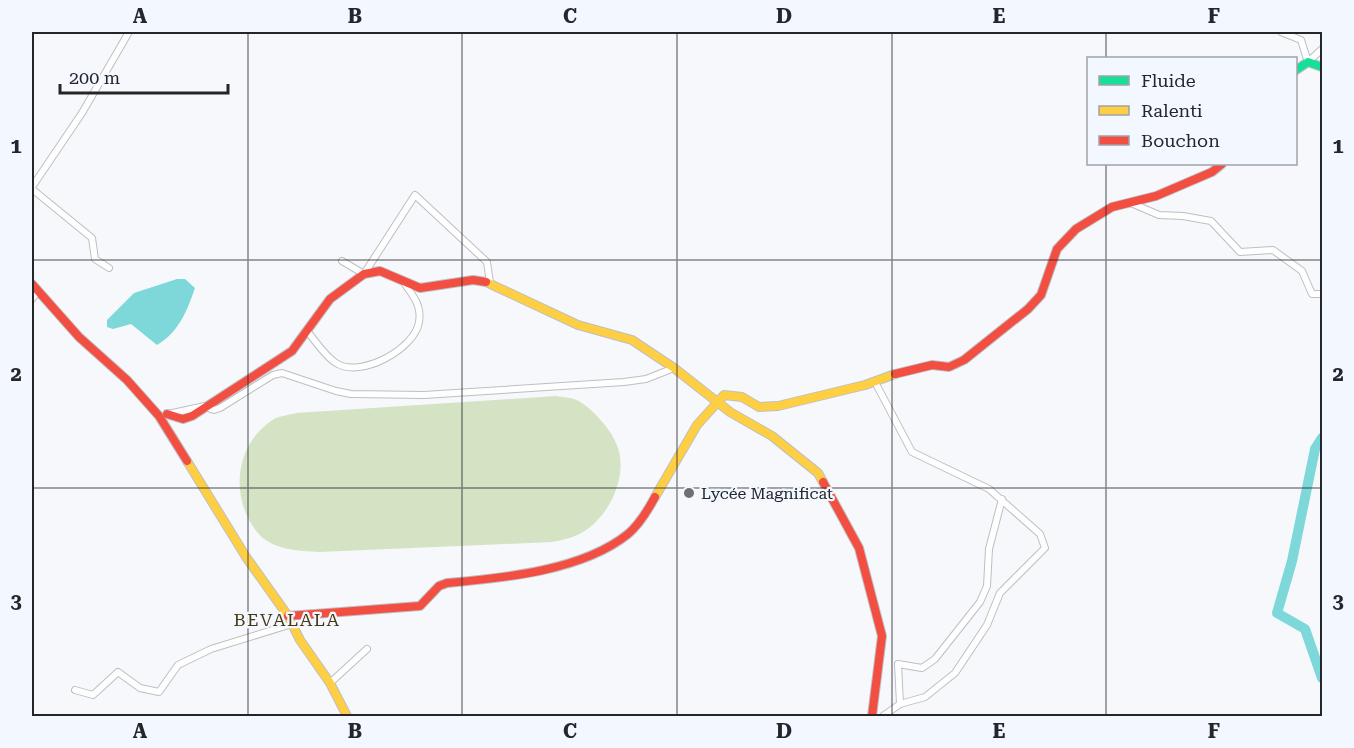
<svg xmlns="http://www.w3.org/2000/svg" width="1354" height="748" font-family="'Roboto Serif',serif">
  <style>
    .green { fill: #d5e3c5 }
    .water { fill: #7ed8da }
    .lines { fill: none; stroke-linecap: round; stroke-linejoin: round }
    .river { stroke: #7ed8da; stroke-width: 10 }
    .street-casing { stroke: #bebfc3; stroke-width: 8 }
    .fast-casing { stroke: #bebfc3; stroke-width: 10 }
    .slow-casing { stroke: #bebfc3; stroke-width: 10 }
    .jam-casing { stroke: #bebfc3; stroke-width: 10 }
    .street { stroke: #fefeff; stroke-width: 6 }
    .fast { stroke: #16e098; stroke-width: 8 }
    .slow { stroke: #ffcf43; stroke-width: 8 }
    .jam { stroke: #f24e42; stroke-width: 8 }
    .grid { fill: none; stroke: #242629; stroke-width: 1.5; stroke-opacity: 0.55 }
    .poi-dot { fill: #6e7073; stroke: #f3f7ff; stroke-width: 2 }
    .labels { text-anchor: middle; stroke-width: 4.5; stroke-linejoin: round; paint-order: stroke }
    .poi-label { font-size: 16px; fill: #242629; stroke: #f3f7ff; text-anchor: start }
    .neighbourhood-label { font-size: 18px; letter-spacing: 1.5px; fill: #473810; stroke: #f3f7ff }
    .neatline { fill: none; stroke: #242629; stroke-width: 2 }
    .grid-label { font-size: 20px; text-anchor: middle; font-weight: bold; fill: #242629 }
  </style>
  <rect width="100%" height="100%" fill="#f6f8fc"/>
  <path class="green" d="M556,396C563,397 573,398 579,401C592,409 610,428 616,443C630,473 610,516 583,532C574,538 562,540 552,542L320,552C299,551 271,550 257,532C229,497 235,443 274,419C280,416 289,415 296,413Z"/>
  <path class="water" d="M177,279H185L195,288C187,311 179,332 157,345L131,324L113,329L107,327V320L134,293Z"/>
  <g class="lines">
    <path class="river" d="M1322,438L1315,449L1292,561L1277,613L1305,629L1322,678"/>
    <defs>
      <g id="street">
        <path d="M1281,32L1301,40L1308,62L1322,49"/>
        <path d="M32,187L82,113L129,32"/>
        <path d="M32,189L92,238L95,259L109,268"/>
        <path d="M1131,203L1159,215L1183,216L1211,221L1240,252L1273,250L1302,271L1312,294H1322"/>
        <path d="M342,261L364,274L415,195L487,262L490,283"/>
        <path d="M32,299L38,291"/>
        <path d="M308,332C316,342 325,356 336,363C360,379 415,349 419,322C422,306 413,296 405,284"/>
        <path d="M875,382L912,452L989,489L1040,534L1045,548L1000,593L987,625L955,673L925,697L900,704L883,716"/>
        <path d="M205,407L214,410L220,408L273,375L282,373L336,391L351,394L424,395L624,382L646,379L674,368"/>
        <path d="M168,414L205,406"/>
        <path d="M330,683L367,649"/>
        <path d="M75,690L93,695L118,672L140,688L159,692L178,665L211,649L292,624"/>
        <path d="M900,704L898,664L922,668L935,659L980,602L987,586L989,549L1002,499"/>
      </g>
      <path id="fast" d="M1296,70L1308,62L1322,67"/>
      <g id="slow">
        <path d="M486,282L578,325L632,340L674,368L730,412L772,436L818,473L823,482"/>
        <path d="M187,461L246,557L288,616L300,640L330,683L347,716"/>
        <path d="M655,497L697,425L724,395L742,397L759,407L778,406L865,385L895,374"/>
      </g>
      <g id="jam">
        <path d="M32,284L79,337L127,380L159,416L187,461"/>
        <path d="M895,374L932,365L949,367L964,360L1028,309L1041,295L1057,249L1076,229L1112,207L1156,196L1212,172L1222,164"/>
        <path d="M167,414L183,419L192,416L292,351L330,299L364,274L380,271L420,288L473,280L486,282"/>
        <path d="M823,482L859,548L882,636L872,716"/>
        <path d="M288,616L420,606L439,586L447,583C503,578 582,571 628,534C640,524 648,510 655,497"/>
      </g>
    </defs>
    <use href="#street" class="street-casing"/>
    <use href="#fast" class="fast-casing"/>
    <use href="#slow" class="slow-casing"/>
    <use href="#jam" class="jam-casing"/>
    <use href="#street" class="street"/>
    <use href="#fast" class="fast"/>
    <use href="#slow" class="slow"/>
    <use href="#jam" class="jam"/>
  </g>
  <path class="grid" d="M248,32V716M462,32V716M677,32V716M892,32V716M1106,32V58M1106,164V716M32,260H1322M32,488H1322"/>
  <circle class="poi-dot" cx="689" cy="493" r="6"/>
  <g class="labels">
    <g class="poi-label">
      <text x="701" y="499">Lycée Magnificat</text>
    </g>
    <g class="neighbourhood-label">
      <text x="287" y="626">BEVALALA</text>
    </g>
  </g>
  <rect width="1354" height="748" fill="none" stroke="#f3f7ff" stroke-width="66"/>
  <rect x="1087" y="57" width="210" height="108" fill="#f3f7ff" stroke="#a0a3a9" stroke-width="1.5"/>
  <rect x="1099" y="76" width="30" height="9" fill="#16e098" stroke="#a0a3a9" stroke-width="1.5"/>
  <text x="1141" y="87" font-size="18" fill="#242629">Fluide</text>
  <rect x="1099" y="106" width="30" height="9" fill="#ffcf43" stroke="#a0a3a9" stroke-width="1.5"/>
  <text x="1141" y="117" font-size="18" fill="#242629">Ralenti</text>
  <rect x="1099" y="136" width="30" height="9" fill="#f24e42" stroke="#a0a3a9" stroke-width="1.5"/>
  <text x="1141" y="147" font-size="18" fill="#242629">Bouchon</text>
  <path d="M60 84v9h168v-9" fill="none" stroke="#242629" stroke-width="3"/>
  <text x="69" y="84" font-size="18" fill="#242629" stroke="#f3f7ff" stroke-width="4.5" paint-order="stroke">200 m</text>
  <rect x="33" y="33" width="1288" height="682" class="neatline"/>
  <g class="grid-label">
    <text x="140" y="23">A</text>
    <text x="355" y="23">B</text>
    <text x="570" y="23">C</text>
    <text x="784" y="23">D</text>
    <text x="999" y="23">E</text>
    <text x="1214" y="23">F</text>
    <text x="16" y="153">1</text>
    <text x="1338" y="153">1</text>
    <text x="16" y="381">2</text>
    <text x="1338" y="381">2</text>
    <text x="16" y="608">3</text>
    <text x="1338" y="608">3</text>
    <text x="140" y="738">A</text>
    <text x="355" y="738">B</text>
    <text x="570" y="738">C</text>
    <text x="784" y="738">D</text>
    <text x="999" y="738">E</text>
    <text x="1214" y="738">F</text>
  </g>
</svg>
